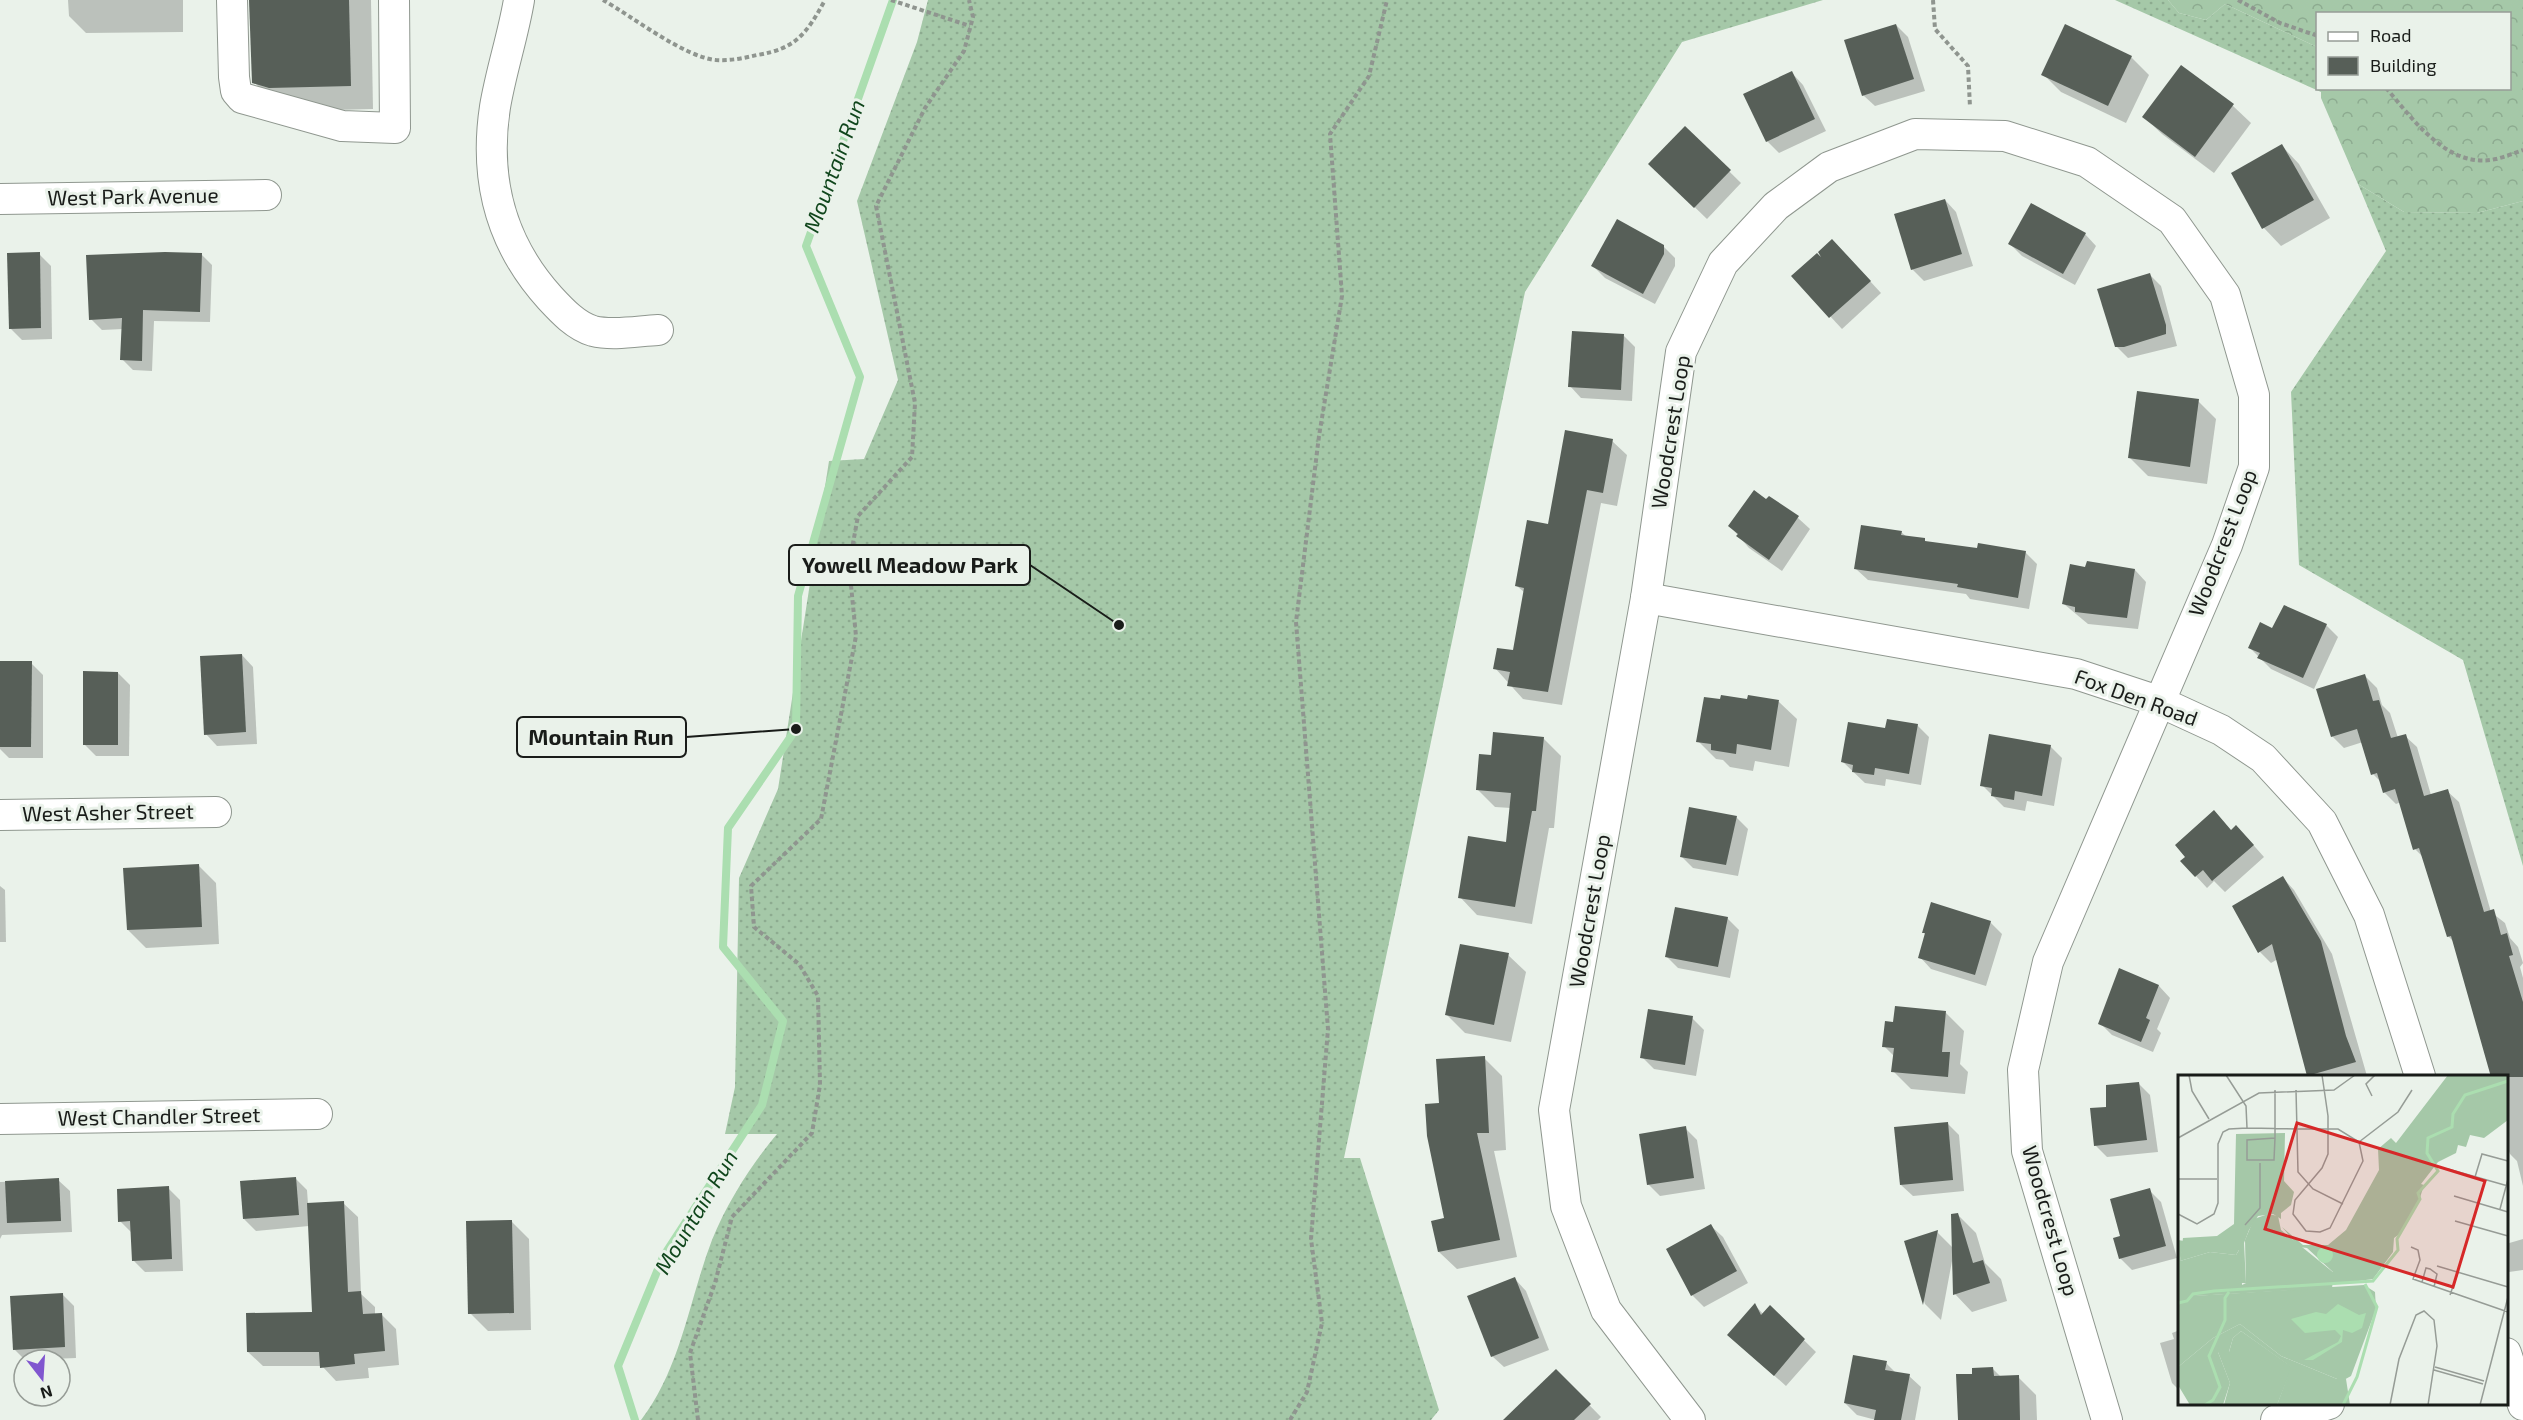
<svg xmlns="http://www.w3.org/2000/svg" width="2523" height="1420" font-family="'Exo 2',sans-serif">
  <style>
    .grass { fill: url(#grass-dots) }
    .forest { fill: url(#forest-crowns) }
    .shadow { fill: #0003 }
    .lines { fill: none; stroke-linecap: round; stroke-linejoin: round }
    .stream { stroke: #abdeb0; stroke-width: 8 }
    .building { fill: #575f58 }
    .minor-casing { stroke: #8f978f; stroke-width: 32 }
    .path { stroke: #8f958f; stroke-width: 4; stroke-dasharray: 4.5 3; stroke-linecap: butt }
    .minor { stroke: #fff; stroke-width: 30 }
    .labels { text-anchor: middle; stroke-width: 6; stroke-linejoin: round; paint-order: stroke }
    .street-label { font-size: 21px; fill: #191c19; stroke: #eaf2ea }
    .water-label { font-size: 22px; font-style: italic; fill: #10461c; stroke: #eaf2ea }
    .inset-river { fill: none; stroke: #abdeb0; stroke-width: 3 }
    .inset-road { fill: none; stroke: #969c96; stroke-width: 1.5 }
    .view { fill: #d62828; fill-opacity: 0.15; stroke: #d62828; stroke-width: 3 }
    .inset-edge { fill: none; stroke: #191c19; stroke-width: 3 }
    .leader { fill: none; stroke: #191c19; stroke-width: 2 }
    .callout-dot { fill: #191c19; stroke: #eaf2ea; stroke-width: 2 }
    .callout { fill: #eaf2ea; stroke: #191c19; stroke-width: 2 }
    .callout-label { font-size: 22px; text-anchor: middle; font-weight: bold; fill: #191c19 }
  </style>
  <defs>
    <pattern id="grass-dots" width="8" height="8" patternUnits="userSpaceOnUse" patternTransform="scale(1.5)"><rect width="8" height="8" fill="#a5c8a8"/><path d="M2 2h.1M6 6h.1" fill="none" stroke="#8dab90" stroke-width="1.8" stroke-linecap="round"/></pattern>
    <pattern id="forest-crowns" width="20" height="18" patternUnits="userSpaceOnUse" patternTransform="scale(1.5)"><rect width="20" height="18" fill="#a5c8a8"/><path d="M2 6a3 3 0 1 1 6 0M12 15a3 3 0 1 1 6 0" fill="none" stroke="#8dab90"/></pattern>
  </defs>
  <rect width="100%" height="100%" fill="#eaf2ea"/>
  <g class="grass">
    <path d="M928,0H1823L1682,42L1525,292L1344,1158H1360L1439,1410L1431,1420H641C681,1368 689,1300 712,1240C727,1203 751,1165 777,1134H725L735,1087L739,878L778,789L829,461L864,459L898,380L857,201L917,42Z"/>
    <path d="M2115,0H2168L2179,13L2206,20L2225,4L2317,47L2318,88L2321,89V92Z"/>
    <path d="M2358,184L2404,212L2477,213L2523,201V866L2463,660L2299,565L2291,392L2386,251Z"/>
  </g>
  <path class="forest" d="M2168,0H2523V201L2477,213L2404,212L2358,184L2321,98V89L2510,88V14H2318L2317,47L2225,4L2206,20L2179,13Z"/>
  <g class="shadow">
    <path d="M68,0H183V32L86,33L69,16Z"/>
    <path d="M251,0H371L373,109L294,111L277,106L254,82Z"/>
    <path d="M1896,25L1908,37L1925,91L1875,106L1863,95Z"/>
    <path d="M2131,57L2149,75L2126,123L2061,92L2043,74Z"/>
    <path d="M2181,67L2233,106L2251,123L2214,173L2162,134L2144,117Z"/>
    <path d="M1792,73L1803,85L1826,131L1779,153L1767,141Z"/>
    <path d="M1685,128L1741,183L1707,219L1650,164Z"/>
    <path d="M2282,146L2299,164L2330,218L2281,246L2264,228L2233,174Z"/>
    <path d="M1945,200L1956,212L1973,266L1924,281L1912,269Z"/>
    <path d="M2085,234L2096,246L2075,285L2022,256L2010,244Z"/>
    <path d="M1663,246L1675,258V266L1655,304L1605,278L1593,266Z"/>
    <path d="M1844,253L1881,293L1842,329L1793,276Z"/>
    <path d="M39,254L51,266L52,339L22,340L10,328Z"/>
    <path d="M201,254L212,265L210,322L154,321L152,371L133,370L122,359L123,329L102,330L91,319Z"/>
    <path d="M2150,275L2161,286L2177,346L2128,358L2116,346Z"/>
    <path d="M1624,336L1635,347L1632,401L1581,398L1570,386Z"/>
    <path d="M2198,401L2216,419L2207,484L2148,476L2130,458Z"/>
    <path d="M1612,441L1627,455L1617,506L1601,503L1562,705L1523,699L1495,668L1515,652L1525,593L1517,586L1549,525Z"/>
    <path d="M1798,518L1810,529L1782,571L1749,548L1730,526Z"/>
    <path d="M1901,532L1907,537L1927,542L1978,550L2025,552L2037,564L2029,609L1970,599L1966,594L1868,580L1856,569Z"/>
    <path d="M2087,569L2135,570L2146,582L2138,629L2088,624L2064,604Z"/>
    <path d="M2326,625L2338,637L2314,689L2271,669L2250,648L2273,630Z"/>
    <path d="M242,655L253,667L257,744L217,746L206,734Z"/>
    <path d="M0,663H31L43,675V758H9L0,749Z"/>
    <path d="M118,673L130,685L129,756H96L84,744Z"/>
    <path d="M2365,676L2377,688L2382,705L2390,713L2398,738L2405,736L2417,747L2431,795L2447,791L2459,802L2491,912L2505,923L2510,938L2518,947L2523,963L2520,967L2523,978V1186L2517,1161L2510,1154L2506,1144V1076L2454,942L2448,936L2424,858L2415,849L2401,802L2396,804L2384,792L2382,783L2373,774L2363,742L2344,748L2332,736Z"/>
    <path d="M1748,701L1779,702L1797,719L1789,767L1755,761L1753,771L1730,767L1723,760L1716,759L1698,741Z"/>
    <path d="M1917,725L1929,737L1921,785L1886,779L1885,786L1865,783L1843,762L1886,730Z"/>
    <path d="M1543,738L1561,756L1554,828H1549L1532,924L1477,915L1460,897L1507,844L1511,808L1495,807L1477,789L1492,756Z"/>
    <path d="M2050,746L2062,758L2054,806L2027,801L2025,811L2004,807L1982,785Z"/>
    <path d="M1736,817L1748,829L1738,876L1693,868L1681,856Z"/>
    <path d="M2232,832L2248,839L2264,857L2225,892L2214,881L2207,888L2196,876Z"/>
    <path d="M199,866L216,883L219,944L146,948L128,930Z"/>
    <path d="M2283,878L2294,890L2332,954L2367,1076H2309L2278,959L2271,963L2260,952Z"/>
    <path d="M0,886L5,890L6,942H0Z"/>
    <path d="M1727,918L1739,930L1730,978L1678,968L1666,956Z"/>
    <path d="M1990,922L2002,934L1986,986L1931,969L1920,957L1926,935L1923,932Z"/>
    <path d="M1508,955L1526,972L1511,1042L1465,1033L1447,1015Z"/>
    <path d="M2159,986L2170,998L2157,1029L2161,1033L2153,1052L2112,1035L2100,1023Z"/>
    <path d="M1946,1013L1964,1031L1960,1064L1968,1072L1965,1094L1911,1089L1893,1071L1895,1057L1884,1046L1895,1024Z"/>
    <path d="M1692,1018L1704,1030L1696,1076L1654,1069L1642,1057Z"/>
    <path d="M1484,1058L1502,1076L1506,1150L1494,1151L1517,1257L1457,1269L1439,1252L1445,1219L1440,1105Z"/>
    <path d="M2138,1083L2150,1095L2158,1152L2107,1157L2095,1145L2108,1108Z"/>
    <path d="M1948,1124L1959,1135L1964,1191L1913,1196L1901,1185Z"/>
    <path d="M1685,1128L1697,1140L1705,1189L1660,1196L1648,1184Z"/>
    <path d="M295,1178L307,1190L308,1204L343,1203L358,1217L361,1294L375,1307V1315L381,1314L396,1329L399,1365L368,1368L369,1378L336,1381L322,1366H263L248,1352L313,1313L309,1226L256,1231L244,1219Z"/>
    <path d="M58,1180L70,1191L72,1232L2,1235L0,1239V1182Z"/>
    <path d="M168,1188L180,1200L183,1271L145,1272L134,1261L132,1233L120,1221Z"/>
    <path d="M2149,1190L2161,1202L2177,1258L2132,1270L2120,1258L2122,1237Z"/>
    <path d="M1958,1215L1976,1233L1985,1263L2001,1279L2007,1301L1972,1312L1955,1294L1952,1261L1941,1320L1925,1304L1906,1242L1937,1232L1953,1248Z"/>
    <path d="M511,1221L529,1239L531,1330L488,1331L470,1313Z"/>
    <path d="M1711,1226L1723,1237L1748,1283L1704,1307L1692,1295Z"/>
    <path d="M2523,1239V1270L2509,1272L2506,1269V1244Z"/>
    <path d="M1515,1279L1526,1291L1549,1350L1504,1367L1492,1356Z"/>
    <path d="M62,1294L74,1306L76,1358L25,1360L14,1349Z"/>
    <path d="M1755,1305L1763,1314L1770,1307L1816,1352L1786,1386L1729,1335Z"/>
    <path d="M2180,1330V1391L2172,1383L2160,1343L2174,1339L2172,1333Z"/>
    <path d="M1886,1363L1896,1373L1909,1376L1921,1387L1915,1420H1876L1857,1415L1845,1403Z"/>
    <path d="M1993,1369L2001,1377H2018L2036,1395L2037,1420H1959L1973,1375Z"/>
    <path d="M1556,1371L1601,1417L1598,1420H1522Z"/>
  </g>
  <g class="lines">
    <path class="stream" d="M635,1420L618,1366L663,1257L762,1105L783,1021L723,947L728,828L796,729L798,596L860,377L806,246L893,0"/>
  </g>
  <g class="building">
    <path d="M249,0H349L351,86L269,88L252,83Z"/>
    <path d="M1896,24L1914,79L1862,96L1844,40Z"/>
    <path d="M2065,24L2132,56L2108,106L2041,75Z"/>
    <path d="M2181,65L2234,104L2195,157L2142,117Z"/>
    <path d="M1792,71L1815,119L1766,142L1743,94Z"/>
    <path d="M1685,126L1731,170L1694,208L1648,164Z"/>
    <path d="M2282,144L2314,200L2262,229L2231,173Z"/>
    <path d="M1945,199L1962,254L1911,270L1894,214Z"/>
    <path d="M2031,203L2086,233L2063,274L2008,244Z"/>
    <path d="M1617,219L1664,245V254L1643,294L1591,266Z"/>
    <path d="M1832,239L1871,281L1829,318L1791,276L1817,253L1821,257L1818,252Z"/>
    <path d="M40,252L41,328L9,329L7,253Z"/>
    <path d="M165,252L202,253L200,312L143,310L142,361L120,360L122,318L89,320L86,255Z"/>
    <path d="M2150,273L2166,325V334L2124,347H2115L2097,289Z"/>
    <path d="M1572,331L1624,334L1621,390L1568,387Z"/>
    <path d="M2137,391L2199,399L2190,467L2128,458Z"/>
    <path d="M1565,430L1613,439L1603,493L1587,490L1548,692L1507,686L1510,672L1493,669L1497,648L1513,650L1524,588L1515,586L1527,520L1548,524Z"/>
    <path d="M1754,490L1766,499L1769,496L1799,516L1769,560L1736,536L1738,534L1728,526Z"/>
    <path d="M1861,525L1902,531L1901,535L1925,538V541L1977,548L1978,543L2026,551L2018,598L1957,587L1958,584L1854,569Z"/>
    <path d="M2087,561L2135,569L2127,618L2075,612V607L2062,604L2070,564L2085,567Z"/>
    <path d="M2284,605L2327,624L2303,678L2257,658L2260,653L2248,648L2260,622L2272,628Z"/>
    <path d="M242,654L246,732L204,735L200,656Z"/>
    <path d="M0,661H32L31,747H0Z"/>
    <path d="M83,671L118,672V745H83Z"/>
    <path d="M2365,674L2373,701L2379,700L2391,738L2406,734L2424,796L2448,789L2484,912L2494,909L2501,935L2507,933L2513,955L2509,956L2523,1002V1077H2491L2451,936L2447,937L2419,848L2413,850L2395,789L2383,793L2377,773L2371,775L2357,729L2331,737L2316,689Z"/>
    <path d="M1721,695L1747,699L1748,695L1779,700L1771,750L1737,744L1736,754L1711,750V744L1696,742L1704,697L1720,699Z"/>
    <path d="M1887,719L1918,724L1909,774L1875,768L1874,775L1852,772L1853,765L1841,762L1848,722L1885,728Z"/>
    <path d="M1493,732L1544,737L1536,811H1532L1515,907L1458,898L1468,836L1506,842L1511,793L1476,790L1479,754L1491,755Z"/>
    <path d="M1989,734L2051,745L2042,796L2015,791L2014,800L1991,796L1992,788L1980,786Z"/>
    <path d="M1689,807L1737,816L1726,865L1680,857Z"/>
    <path d="M2214,810L2231,830L2236,825L2254,845L2212,881L2203,870L2195,877L2180,861L2185,857L2175,845Z"/>
    <path d="M199,864L202,927L127,930L123,868Z"/>
    <path d="M2283,876L2321,941L2346,1036L2356,1062L2307,1076L2272,944L2258,953L2232,906Z"/>
    <path d="M1931,902L1991,921L1975,975L1918,958L1925,933H1922Z"/>
    <path d="M1675,907L1728,917L1718,967L1665,957Z"/>
    <path d="M1460,944L1509,953L1494,1025L1445,1015Z"/>
    <path d="M2119,968L2159,985L2146,1018L2150,1020L2141,1042L2098,1024Z"/>
    <path d="M1895,1006L1946,1011L1942,1052H1950L1948,1077L1891,1072L1894,1048L1882,1047L1885,1021L1893,1022Z"/>
    <path d="M1648,1009L1693,1016L1685,1065L1640,1058Z"/>
    <path d="M1485,1056L1489,1133H1477L1500,1240L1438,1252L1431,1221L1444,1218L1427,1136L1425,1104L1439,1103L1436,1059Z"/>
    <path d="M2139,1082L2147,1140L2094,1146L2090,1108L2106,1107V1085Z"/>
    <path d="M1948,1122L1953,1180L1900,1185L1894,1127Z"/>
    <path d="M1686,1126L1694,1178L1647,1185L1639,1134Z"/>
    <path d="M296,1177L299,1215L243,1219L240,1181Z"/>
    <path d="M59,1178L61,1221L7,1223L5,1181Z"/>
    <path d="M169,1186L172,1259L132,1261L130,1221L118,1222L117,1189Z"/>
    <path d="M2150,1188L2166,1246L2119,1259L2113,1238L2120,1236L2110,1199Z"/>
    <path d="M344,1201L348,1292L361,1291L363,1314L382,1313L385,1351L354,1354L355,1364L320,1368L319,1352H247L246,1313L312,1312L307,1203Z"/>
    <path d="M1958,1213L1973,1263L1983,1260L1990,1283L1953,1295L1951,1214Z"/>
    <path d="M512,1220L514,1313L468,1314L466,1221Z"/>
    <path d="M1711,1224L1737,1271L1691,1296L1666,1249Z"/>
    <path d="M1938,1230L1923,1305L1904,1241Z"/>
    <path d="M1515,1277L1539,1338L1491,1357L1467,1296Z"/>
    <path d="M63,1293L65,1347L13,1350L10,1296Z"/>
    <path d="M1755,1303L1761,1315L1770,1305L1805,1339L1774,1376L1727,1335Z"/>
    <path d="M1853,1355L1887,1361L1885,1370L1910,1374L1901,1420H1874L1876,1410L1844,1403Z"/>
    <path d="M1993,1367L1994,1376L2019,1375L2020,1420H1958L1956,1374H1972V1368Z"/>
    <path d="M1556,1369L1591,1404L1574,1420H1503Z"/>
  </g>
  <g class="lines">
    <defs>
      <g id="minor">
        <path d="M232,0L234,77L236,91L242,98L342,126L395,128L394,0"/>
        <path d="M519,0C513,36 501,71 495,107C484,179 501,244 550,298C562,311 576,326 593,331C613,336 638,331 658,330"/>
        <path d="M0,199L266,195"/>
        <path d="M1646,598L2076,674L2158,701L2221,730L2263,758L2322,822L2369,915L2420,1076"/>
        <path d="M0,815L216,812"/>
        <path d="M0,1119L317,1114"/>
        <path d="M2506,1353L2523,1405"/>
        <path d="M1690,1420L1606,1310L1566,1206L1554,1110L1646,598L1681,352L1723,263L1776,206L1829,167L1915,134L2005,136L2087,162L2172,220L2225,295L2254,395V467L2227,545L2048,962L2023,1070L2027,1151L2107,1420"/>
        <path d="M2276,1420L2329,1404"/>
      </g>
    </defs>
    <use href="#minor" class="minor-casing"/>
    <g class="path">
      <path d="M603,0C633,17 684,57 716,60C730,61 744,58 757,55C796,49 807,33 825,0"/>
      <path d="M891,0L970,26"/>
      <path d="M1933,0L1935,29L1968,66L1970,107"/>
      <path d="M2238,0L2280,23L2318,36"/>
      <path d="M2386,88C2413,119 2448,170 2496,159C2505,157 2514,153 2523,150"/>
      <path d="M698,1420L690,1353L715,1283L732,1217L812,1133L820,1085L818,996L799,964L754,927L751,886L821,819L856,636L849,565L858,516L912,457L915,403L876,206L925,108L964,51L973,17L969,0"/>
      <path d="M1290,1420L1307,1392L1322,1323L1311,1239L1328,1029L1296,622L1319,436L1342,296L1330,134L1369,76L1387,0"/>
    </g>
    <use href="#minor" class="minor"/>
  </g>
  <g class="labels">
    <g class="street-label">
      <text transform="translate(133 197) rotate(-1)" y="7">West Park Avenue</text>
      <text transform="translate(1671 432) rotate(-81)" y="7">Woodcrest Loop</text>
      <text transform="translate(2223 543) rotate(-69)" y="7">Woodcrest Loop</text>
      <text transform="translate(2136 698) rotate(20)" y="7">Fox Den Road</text>
      <text transform="translate(108 813) rotate(-1)" y="7">West Asher Street</text>
      <text transform="translate(1590 911) rotate(-80)" y="7">Woodcrest Loop</text>
      <text transform="translate(159 1117) rotate(-1)" y="7">West Chandler Street</text>
      <text transform="translate(2050 1221) rotate(74)" y="7">Woodcrest Loop</text>
    </g>
    <g class="water-label">
      <text transform="translate(834 166) rotate(-70)" y="8">Mountain Run</text>
      <text transform="translate(696 1212) rotate(-59)" y="8">Mountain Run</text>
    </g>
  </g>
  <g transform="translate(2178 1075)">
    <rect width="330" height="330" fill="#eaf2ea"/>
    <path d="M270,0H330V45L306,63L292,60L288,72L280,70L278,78L260,87L243,109L246,110L240,129L223,158L216,163L215,177L195,204L151,210L155,197L129,173L121,172L104,152L125,170H150L168,155L201,95L200,74L213,63L218,68ZM107,58L106,106L116,117L113,130L103,138V144L95,139L80,141L71,155L66,168L68,208H61V175L58,180L32,177L2,186L5,163L39,161L56,149L58,59ZM186,210L197,217L198,234L173,301L164,306L103,281L62,249L35,263L0,292V230L15,221ZM63,256L114,292L99,330H46L52,308L40,277H51L55,263Z" fill="#a5c8a8"/>
    <path d="M90,139L100,141L103,155L156,198L154,213L17,221L0,230V165L6,166L2,186L32,177L58,180L63,172L64,210L68,208L67,165L76,144ZM62,249L103,281L159,304H168L172,330H99L113,292L63,256L55,263L50,280L40,277L52,308L45,330H12L0,310V292L35,263Z" fill="#a5c8a8"/>
    <path d="M327,13L330,30L300,40L294,24Z" fill="#a5c8a8"/>
    <path d="M139 180a8 8 0 1 1 16 0a8 8 0 1 1-16 0ZM160,229L181,240L188,238L184,253L174,258L165,255L164,267L135,285H126L160,267L163,261L157,255L127,258L113,244L138,237L148,239Z" fill="#abdeb0"/>
    <path class="inset-river" d="M0,228L9,226L15,219L36,216L195,206L220,175L219,164L242,124L240,118L260,96L249,78L250,63L274,52L275,39L287,20L330,6M27,330L35,325L42,312L31,281L47,245V223L51,217M165,330L179,302L199,232L187,209"/>
    <path class="inset-road" d="M11,0L14,16L31,44M48,0L68,31L69,53M97,15V63L96,85H69V65L97,63M118,15L120,97L135,114L165,129M194,21L188,9L197,0M0,63L81,18L156,15L177,0M181,67L220,37L234,15M0,73V99M270,94L330,111M297,102L304,79L330,86M0,104H39M276,121L330,137M322,134L330,104M0,139L19,149L36,139L40,128V69L45,57L51,54L69,53L119,54H160L181,67L185,86L152,153L142,157L128,156L115,139L117,125L144,93L150,79V41L144,0M277,146L330,161M67,150L82,133V88M233,172L240,175L242,185L235,204L330,237M259,191L330,212M244,207L248,193L252,194L259,199L256,212M272,220L280,197M257,292L306,306M256,295L305,309M212,330L221,284L238,240L246,236L256,245L259,271L250,330M302,330L330,222"/>
    <path class="view" d="M119,48L307,106L275,212L87,154Z"/>
    <rect width="330" height="330" class="inset-edge"/>
  </g>
  <path class="leader" d="M1119 625L1030 565M796 729L686 737"/>
  <g class="callout-dot">
    <circle cx="1119" cy="625" r="6"/>
    <circle cx="796" cy="729" r="6"/>
  </g>
  <g class="callout">
    <rect x="789" y="545" width="241" height="40" rx="6"/>
    <rect x="517" y="717" width="169" height="40" rx="6"/>
  </g>
  <g class="callout-label">
    <text x="910" y="573">Yowell Meadow Park</text>
    <text x="601" y="745">Mountain Run</text>
  </g>
  <rect x="2316" y="12" width="195" height="78" fill="#eaf2ea" stroke="#969c96" stroke-width="1.5"/>
  <rect x="2328" y="32" width="30" height="9" fill="#ffffff" stroke="#969c96" stroke-width="1.5"/>
  <text x="2370" y="42" font-size="18" fill="#191c19">Road</text>
  <rect x="2328" y="57" width="30" height="18" fill="#575f58" stroke="#969c96" stroke-width="1.5"/>
  <text x="2370" y="72" font-size="18" fill="#191c19">Building</text>
  <g transform="translate(42 1378) rotate(163)"><circle r="28" fill="#eaf2ea" stroke="#969c96" stroke-width="1.5"/>
  <path d="M0-4.5L10 22L0 15L-10 22Z" fill="#8056cf"/>
  <text y="-9" font-size="16" font-weight="bold" text-anchor="middle" fill="#191c19">N</text>
  </g>
</svg>
